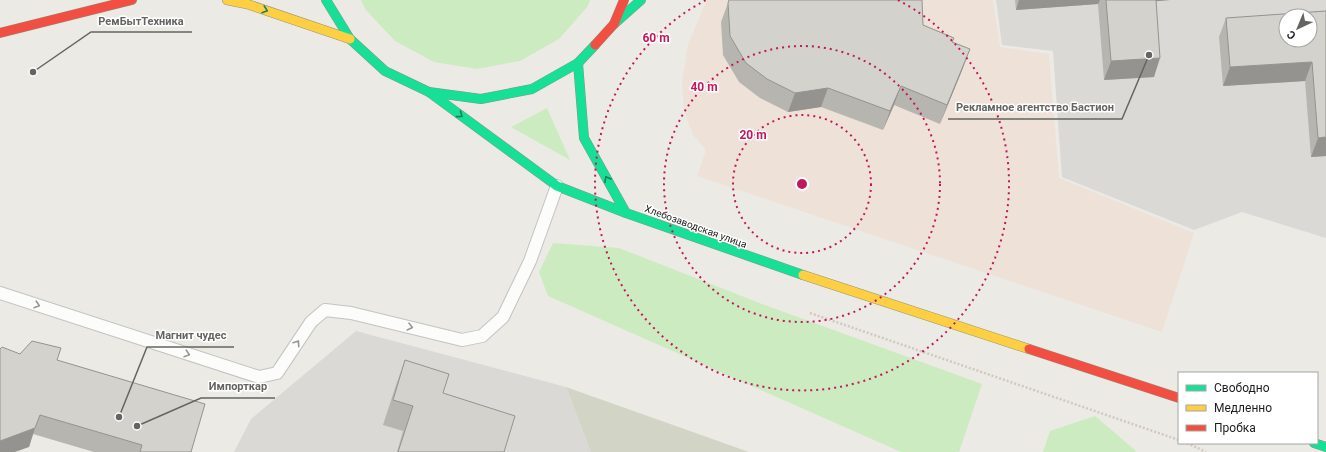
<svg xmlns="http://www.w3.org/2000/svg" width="1326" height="452" font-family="Roboto,sans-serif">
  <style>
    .residential { fill: #dad9d6; fill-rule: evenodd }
    .commercial { fill: #eee1d8 }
    .construction { fill: #d2d5c5 }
    .grass { fill: #cdebc1 }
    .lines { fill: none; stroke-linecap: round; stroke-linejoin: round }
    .lane-casing { stroke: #c3c3c0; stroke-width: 14 }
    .fast-casing { stroke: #8e957c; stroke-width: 10 }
    .slow-casing { stroke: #8e957c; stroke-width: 10 }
    .jam-casing { stroke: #8e957c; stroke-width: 10 }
    .path { stroke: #d3c7c1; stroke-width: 2.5; stroke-dasharray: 2 2; stroke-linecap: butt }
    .lane { stroke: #fcfcfb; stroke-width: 12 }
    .fast { stroke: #16e098; stroke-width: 9 }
    .slow { stroke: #ffcf43; stroke-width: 9 }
    .jam { stroke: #f24e42; stroke-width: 9 }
    .wall { fill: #b6b5af }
    .shaded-wall { fill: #94938f }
    .building { fill: #d4d2cc; stroke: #94938f; fill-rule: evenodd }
    .oneway { stroke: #197e5a }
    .oneway2 { stroke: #979797 }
    .ring { fill: none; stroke: #c2185b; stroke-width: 2; stroke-dasharray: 2 4 }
    .labels { text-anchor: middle; stroke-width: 3; stroke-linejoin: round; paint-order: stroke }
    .street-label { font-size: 10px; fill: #1c1c1c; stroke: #fff }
    .centre { fill: #c2185b; stroke: #fff; stroke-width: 2 }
    .ring-label { font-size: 12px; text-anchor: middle; font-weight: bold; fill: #c2185b; stroke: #fff; stroke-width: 3; stroke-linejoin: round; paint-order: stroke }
    .leader { fill: none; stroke: #646462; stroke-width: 1.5 }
    .callout-dot { fill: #646462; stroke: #fff; stroke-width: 1.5 }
    .callout-label { font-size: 11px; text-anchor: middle; font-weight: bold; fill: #646462; stroke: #fff; stroke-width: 3; stroke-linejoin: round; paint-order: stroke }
  </style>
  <rect width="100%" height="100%" fill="#ebeae4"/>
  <g class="residential">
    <path d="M996,0H1326V238L1242,212L1194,230L1062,177L1053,51L1002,45ZM1286,16H1310V40H1286Z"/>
    <path d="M356,331L566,387L591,452H234L251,419Z"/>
  </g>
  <path class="commercial" d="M707,0H993L1000,47L1049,54L1059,178L1194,233L1162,332L697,176L706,150L693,135L684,111L682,83L688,44Z"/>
  <path class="construction" d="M566,387L749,452H591Z"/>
  <g class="grass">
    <path d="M361,0H590L588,6L559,39L520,61L477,69L434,62L395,41L365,9Z"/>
    <path d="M547,108L570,160L511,127Z"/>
    <path d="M553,243L619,248L762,304L982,384L959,452H901L548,296L539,272Z"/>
    <path d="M1095,416L1136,451L1135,452H1043L1050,431Z"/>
  </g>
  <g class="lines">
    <defs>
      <path id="lane" d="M0,293L259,377L277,373L311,322L325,310L351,313L462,340L482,336L503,317L530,261L557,186"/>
      <g id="fast">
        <path d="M326,0L350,39L385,71L429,92L481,99L532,89L578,63L595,45"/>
        <path d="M614,24L641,0"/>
        <path d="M578,63L584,138L626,213"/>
        <path d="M429,92L557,186L626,213L803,275"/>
        <path d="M1314,443L1326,447"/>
      </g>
      <g id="slow">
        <path d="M227,0L247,4L350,39"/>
        <path d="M803,275L1029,349"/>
      </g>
      <g id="jam">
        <path d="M0,33L132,0"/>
        <path d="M595,45L614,24L624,0"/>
        <path d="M1029,349L1179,398"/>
      </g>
    </defs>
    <use href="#lane" class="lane-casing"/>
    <use href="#fast" class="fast-casing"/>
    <use href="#slow" class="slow-casing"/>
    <use href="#jam" class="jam-casing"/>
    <g class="path">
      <path d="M810,313L1179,440"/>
      <path d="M1187,443L1206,452"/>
    </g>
    <use href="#lane" class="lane"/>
    <use href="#fast" class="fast"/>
    <use href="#slow" class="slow"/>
    <use href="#jam" class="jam"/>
  </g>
  <g class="wall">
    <path d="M1015,0H1170L1156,1L1154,77L1104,80L1098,4L1016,10Z"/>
    <path d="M728,3L923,25L952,42L963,68L940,124L894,105L883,130L821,107L788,112L760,98L739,82L723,55L721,22Z"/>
    <path d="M1326,11V156L1311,157L1305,81L1223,86L1219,37L1226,18Z"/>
    <path d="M20,354L57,360L191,452H94L33,434L29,447Z"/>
    <path d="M405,360L443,393L504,452H397L403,431L383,425L396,385Z"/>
  </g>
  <g class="shaded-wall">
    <path d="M1019,0H1100L1098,4L1016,10Z"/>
    <path d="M1149,0H1170L1148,2Z"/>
    <path d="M970,49L963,68L940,124L947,105Z"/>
    <path d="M1160,58L1154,77L1104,80L1111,61Z"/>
    <path d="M1312,62L1305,81L1223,86L1230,67Z"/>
    <path d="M901,86L894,105L883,130L890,111Z"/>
    <path d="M828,88L821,107L788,112L795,93Z"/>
    <path d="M1326,137V156L1311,157L1318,138Z"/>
    <path d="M35,428L29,447L15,452H0V441Z"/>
  </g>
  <g class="building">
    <path d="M729,0H922L923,25L954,38L952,42L970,49L947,105L901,86L890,111L828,88L795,93L767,79L746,63L730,36L728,3Z"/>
    <path d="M1106,0H1156L1160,58L1111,61Z"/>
    <path d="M1326,11V137L1318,138L1312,62L1230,67L1226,18ZM1286,16H1310V40H1286Z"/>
    <path d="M32,341L61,348L57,360L205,404L191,452H140L142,445L40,415L35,428L0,441V349L2,347L20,354Z"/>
    <path d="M405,360L449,374L443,393L515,416L504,452H398L413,406L393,400Z"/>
  </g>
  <defs><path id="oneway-chevron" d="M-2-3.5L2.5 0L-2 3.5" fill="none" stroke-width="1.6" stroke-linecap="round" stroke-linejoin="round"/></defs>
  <g class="oneway">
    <use href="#oneway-chevron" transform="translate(265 10) rotate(19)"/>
    <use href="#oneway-chevron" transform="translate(460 115) rotate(36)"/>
    <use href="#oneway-chevron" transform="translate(607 179) rotate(-119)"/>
  </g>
  <g class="oneway2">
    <use href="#oneway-chevron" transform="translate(37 305) rotate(18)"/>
    <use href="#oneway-chevron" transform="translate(410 327) rotate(14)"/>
    <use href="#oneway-chevron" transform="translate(297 343) rotate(-56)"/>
    <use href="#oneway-chevron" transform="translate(187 354) rotate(18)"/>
  </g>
  <g class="ring">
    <circle cx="802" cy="184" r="69"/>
    <circle cx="802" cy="184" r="138"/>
    <path d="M898 0A207 207 0 1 1 706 0"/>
  </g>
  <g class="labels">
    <g class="street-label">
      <text transform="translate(696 226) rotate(20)" y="4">Хлебозаводская улица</text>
    </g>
  </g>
  <circle cx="802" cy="184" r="6" class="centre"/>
  <g class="ring-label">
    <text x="656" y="42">60 m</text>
    <text x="704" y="91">40 m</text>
    <text x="753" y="139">20 m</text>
  </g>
  <path class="leader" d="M33 72L91 32H192M1149 55L1122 119H948M119 417L147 347H234M137 426L201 398H275"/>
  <g class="callout-dot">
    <circle cx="33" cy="72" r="4"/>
    <circle cx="1149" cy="55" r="4"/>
    <circle cx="119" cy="417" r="4"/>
    <circle cx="137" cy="426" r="4"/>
  </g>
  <g class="callout-label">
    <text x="141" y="25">РемБытТехника</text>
    <text x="1035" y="111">Рекламное агентство Бастион</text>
    <text x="191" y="339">Магнит чудес</text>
    <text x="238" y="390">Импорткар</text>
  </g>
  <rect x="1178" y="372" width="140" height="72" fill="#ffffff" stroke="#a4a4a4"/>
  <rect x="1186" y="385" width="20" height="6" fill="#16e098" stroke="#a4a4a4"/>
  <text x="1214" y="392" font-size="12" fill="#1c1c1c">Свободно</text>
  <rect x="1186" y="405" width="20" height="6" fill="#ffcf43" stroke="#a4a4a4"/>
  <text x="1214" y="412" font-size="12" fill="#1c1c1c">Медленно</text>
  <rect x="1186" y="425" width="20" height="6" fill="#f24e42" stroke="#a4a4a4"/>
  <text x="1214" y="432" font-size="12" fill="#1c1c1c">Пробка</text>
  <g transform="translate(1298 28) rotate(224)"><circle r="19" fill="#ffffff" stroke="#a4a4a4"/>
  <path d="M0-3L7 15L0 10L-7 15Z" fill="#646462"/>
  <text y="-6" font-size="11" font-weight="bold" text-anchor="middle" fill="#1c1c1c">С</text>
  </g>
</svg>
